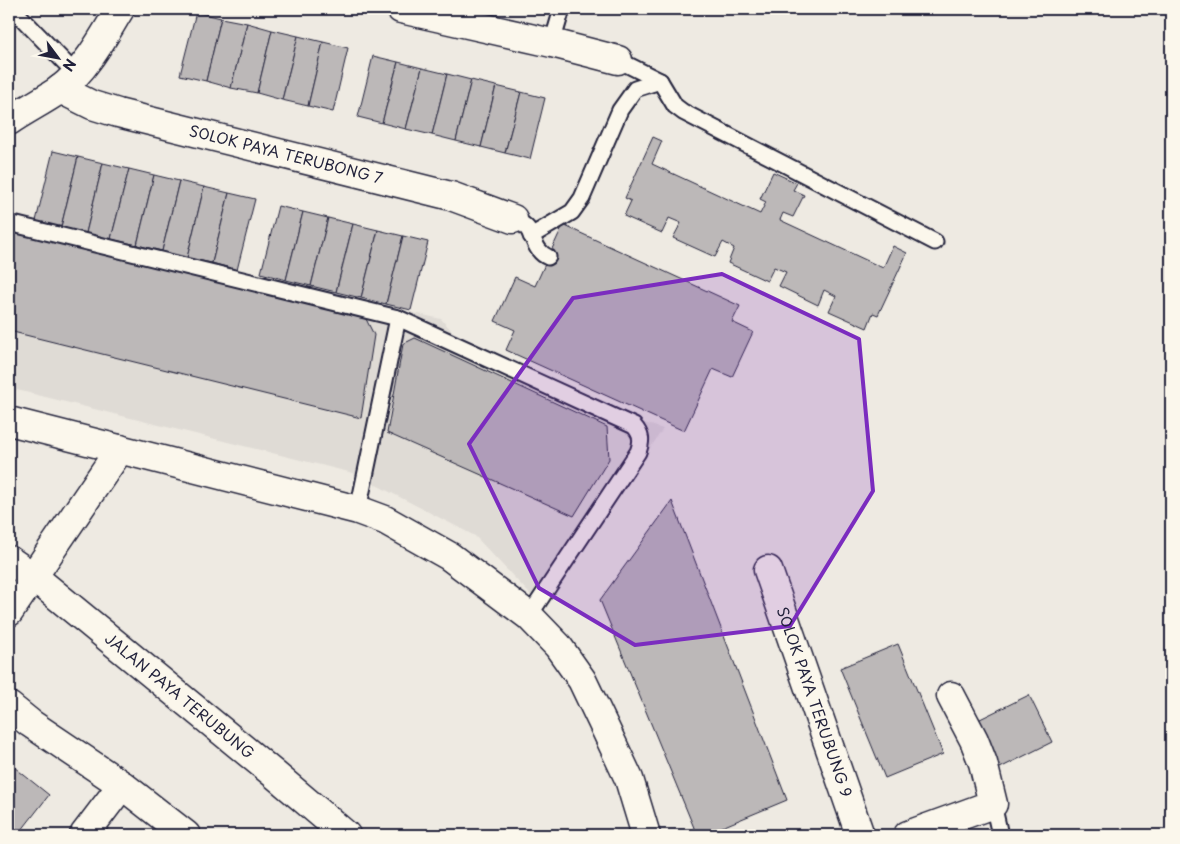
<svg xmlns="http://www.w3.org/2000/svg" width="1180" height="844" font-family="'Playpen Sans',sans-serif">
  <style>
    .built { fill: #dfdbd5 }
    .building { fill: #bcb8b8; stroke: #22223b }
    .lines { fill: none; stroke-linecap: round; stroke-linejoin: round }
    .service-casing { stroke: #22223b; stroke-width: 19 }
    .minor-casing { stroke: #22223b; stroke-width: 31 }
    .primary-casing { stroke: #22223b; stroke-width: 31 }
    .service { stroke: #fbf7ec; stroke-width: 15 }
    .minor { stroke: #fbf7ec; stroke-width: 28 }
    .primary { stroke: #fbf7ec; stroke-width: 28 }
    .marked { fill: #7b2cbf; fill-opacity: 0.2; stroke: #7b2cbf; stroke-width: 4; stroke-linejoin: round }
    .labels { text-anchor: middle; stroke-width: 4.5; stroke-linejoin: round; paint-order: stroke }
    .street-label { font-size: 15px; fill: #22223b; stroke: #fbf7ec }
  </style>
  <rect width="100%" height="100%" fill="#eeeae2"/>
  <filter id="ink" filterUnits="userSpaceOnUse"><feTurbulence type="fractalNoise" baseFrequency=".02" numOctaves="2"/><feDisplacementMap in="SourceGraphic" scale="10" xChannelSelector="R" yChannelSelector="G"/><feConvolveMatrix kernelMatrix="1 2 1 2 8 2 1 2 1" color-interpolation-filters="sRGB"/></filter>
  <g filter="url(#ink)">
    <path class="built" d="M9,217L32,228L441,319L491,373L663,429L543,608L475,536L353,473L9,388Z"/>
    <g class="building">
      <path d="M196,12L221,18L206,81L180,75Z"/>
      <path d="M221,18L247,23L231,88L206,81Z"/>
      <path d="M247,23L272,30L257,93L231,88Z"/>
      <path d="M272,30L298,36L282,100L257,93Z"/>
      <path d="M298,36L323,42L308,106L282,100Z"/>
      <path d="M323,42L348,48L333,112L308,106Z"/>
      <path d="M373,56L398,62L382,123L358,117Z"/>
      <path d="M398,62L422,68L406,129L382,123Z"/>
      <path d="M422,68L447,74L432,135L406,129Z"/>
      <path d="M447,74L471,80L456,141L432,135Z"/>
      <path d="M471,80L496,86L481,147L456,141Z"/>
      <path d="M496,86L521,92L505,153L481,147Z"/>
      <path d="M521,92L545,98L530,159L505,153Z"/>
      <path d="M653,137L662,141L652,164L760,214L766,202L760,199L773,172L797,183L793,190L804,195L793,217L783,213L780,220L883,268L893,246L907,253L878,315L873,313L867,328L829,311L836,296L824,290L818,305L779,286L786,272L774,267L767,281L728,263L734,248L723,242L715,257L673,238L681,223L669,218L662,233L624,216L631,201L625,198Z"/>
      <path d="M53,151L78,157L61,227L36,221Z"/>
      <path d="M78,157L103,163L86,233L61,227Z"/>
      <path d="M103,163L129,169L111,239L86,233Z"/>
      <path d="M129,169L154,175L137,245L111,239Z"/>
      <path d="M154,175L179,181L162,251L137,245Z"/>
      <path d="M179,181L204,187L187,258L162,251Z"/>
      <path d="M204,187L229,193L212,263L187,258Z"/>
      <path d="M229,193L255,199L237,270L212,263Z"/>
      <path d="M278,206L303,212L286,280L261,273Z"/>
      <path d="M303,212L328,218L311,286L286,280Z"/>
      <path d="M328,218L353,224L336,292L311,286Z"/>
      <path d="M353,224L378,230L361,298L336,292Z"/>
      <path d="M563,225L740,306L732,322L753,332L732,377L713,369L684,431L506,350L515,330L495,321L515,277L535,286Z"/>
      <path d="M9,230L366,319L374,335L361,418L9,331Z"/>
      <path d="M378,230L403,236L386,304L361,298Z"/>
      <path d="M403,236L428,242L411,310L386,304Z"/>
      <path d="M415,338L607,427L609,459L574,516L387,433L403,344Z"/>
      <path d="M672,501L787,800L703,835H697L600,600Z"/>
      <path d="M898,644L943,754L885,778L840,668Z"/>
      <path d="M1029,695L1052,742L1000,768L976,721Z"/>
      <path d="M9,763L49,795L18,835H9Z"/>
    </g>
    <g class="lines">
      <defs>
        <g id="service">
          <path d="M13,9L76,74"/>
          <path d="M552,43L562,9"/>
          <path d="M618,60L660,81L675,106L683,112L935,242"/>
          <path d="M513,219C518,221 523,223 527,228C535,238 535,252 548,257"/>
          <path d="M9,223L398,318L634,426C642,435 642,441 638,452L529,616"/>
          <path d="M531,236L572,212L582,198L620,110L635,89L660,81"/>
          <path d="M358,510L398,318"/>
          <path d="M993,804L1000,835"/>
        </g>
        <g id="minor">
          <path d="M401,9L552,43L618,60"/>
          <path id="s1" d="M60,89L92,105L118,113L451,196L513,219"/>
          <path d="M9,121C25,110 43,101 59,90C85,71 104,36 120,9"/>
          <path d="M9,421L358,510L385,520L449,556L529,616L558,646L582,680L605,728L629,779L646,835"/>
          <path id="s2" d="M768,570L860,835"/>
          <path d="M9,612L120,449"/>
          <path d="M9,706L30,723L122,785L186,835"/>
          <path d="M84,835L122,785"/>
          <path d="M908,835L993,804L983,763L974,740L951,696"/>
        </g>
        <g id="primary">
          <path id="s3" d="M9,560L34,577L274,774L346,835"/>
        </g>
      </defs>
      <use href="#service" class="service-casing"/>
      <use href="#minor" class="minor-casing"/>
      <use href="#primary" class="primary-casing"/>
      <use href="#service" class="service"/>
      <use href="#minor" class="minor"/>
      <use href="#primary" class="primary"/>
    </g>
  </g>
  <path class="marked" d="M722,274L859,339L873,491L790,626L635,645L539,588L469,444L573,298Z"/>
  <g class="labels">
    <g class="street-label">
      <text dy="5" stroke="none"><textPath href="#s1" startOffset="236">SOLOK PAYA TERUBONG 7</textPath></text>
      <text dy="5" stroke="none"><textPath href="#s3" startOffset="218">JALAN PAYA TERUBUNG</textPath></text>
      <text dy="5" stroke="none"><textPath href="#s2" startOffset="140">SOLOK PAYA TERUBUNG 9</textPath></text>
    </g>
  </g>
  <rect width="1180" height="844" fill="none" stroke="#fbf7ec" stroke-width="30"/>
  <rect x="15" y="15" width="1150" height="814" fill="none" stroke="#22223b" stroke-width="2" filter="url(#ink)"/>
  <g transform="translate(58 58) rotate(122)" stroke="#fbf7ec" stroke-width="4" paint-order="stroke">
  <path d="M0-4L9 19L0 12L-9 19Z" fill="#22223b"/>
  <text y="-8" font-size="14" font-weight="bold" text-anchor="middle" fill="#22223b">N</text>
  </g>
</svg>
